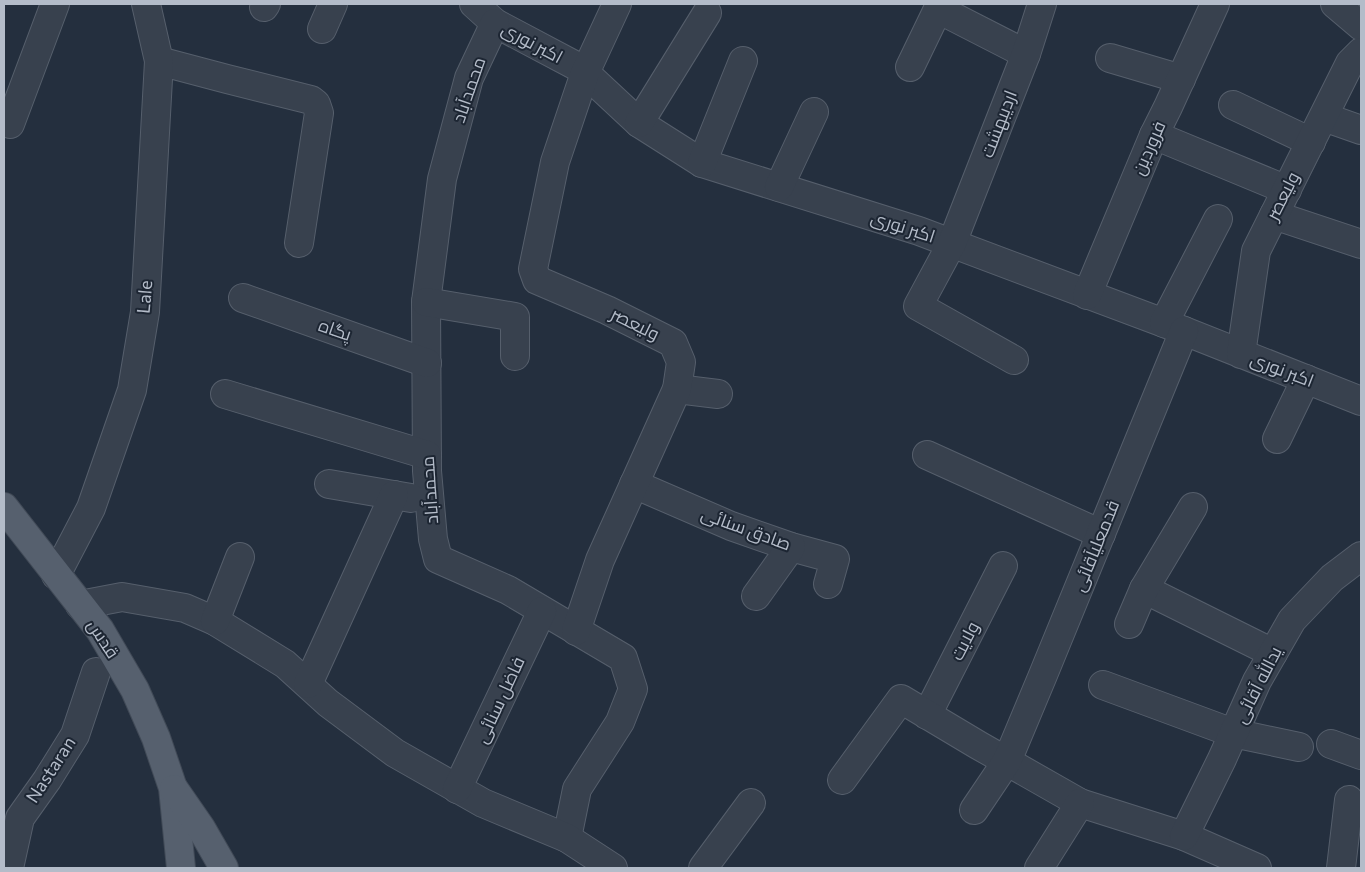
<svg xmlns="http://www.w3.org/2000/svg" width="1365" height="872" font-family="Commissioner,Cairo,sans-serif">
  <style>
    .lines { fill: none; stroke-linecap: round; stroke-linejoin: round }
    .minor-casing { stroke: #565f6c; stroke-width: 30 }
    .major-casing { stroke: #414a57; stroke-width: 30 }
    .minor { stroke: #38414e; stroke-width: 28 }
    .major { stroke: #56606e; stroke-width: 28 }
    .labels { text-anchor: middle; stroke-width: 4; stroke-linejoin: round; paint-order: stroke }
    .street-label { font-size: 18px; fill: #b4bcc9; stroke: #1d2633 }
  </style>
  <rect width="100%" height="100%" fill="#242f3e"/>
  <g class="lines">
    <defs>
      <g id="minor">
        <path d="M474,4L495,23L580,68L639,123L702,163L919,231L1164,323L1361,401"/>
        <path d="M1335,4L1361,26"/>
        <path d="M264,7L266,4"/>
        <path d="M495,23L469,78L442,179L426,302L427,471L433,539L438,559L508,590L623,658L633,689L620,722L577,789L567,838"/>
        <path d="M322,29L333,4"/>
        <path d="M1110,58L1181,79"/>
        <path d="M159,61L227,79L311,100L316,104L319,113L299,243"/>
        <path d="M910,67L938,9L1026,54"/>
        <path d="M1233,105L1311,142"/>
        <path d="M1324,117L1361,130"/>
        <path d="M639,123L707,13"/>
        <path d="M10,124L55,4"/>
        <path d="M1154,135L1287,190"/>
        <path d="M702,163L743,61"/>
        <path d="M779,187L814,112"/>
        <path d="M1274,215L1361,244"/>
        <path d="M1087,295L1154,135L1168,107L1215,4"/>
        <path d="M243,298L427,363"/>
        <path d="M426,302L515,317V356"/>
        <path d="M1164,323L1218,219"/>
        <path d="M1241,354L1256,251L1350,63L1361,52"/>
        <path d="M1014,360L918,306L952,243L1026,54L1042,4"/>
        <path d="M677,389L718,394"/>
        <path d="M225,394L427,455"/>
        <path d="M1277,439L1306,379"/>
        <path d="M927,455L1101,534"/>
        <path d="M329,484L411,498"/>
        <path d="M634,484L731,526L791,547L835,559L828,584"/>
        <path d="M56,575L91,508L132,390L145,312L159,61L146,4"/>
        <path d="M1144,589L1273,653"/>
        <path d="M756,596L791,547"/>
        <path d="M80,605L122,597L185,608L215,621L285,664L328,703L395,753L483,803L567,838L613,868"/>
        <path d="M215,621L240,557"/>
        <path d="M1129,624L1144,589L1193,507"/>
        <path d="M576,631L600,560L677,389L681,362L673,343L607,310L537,280L533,269L555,162L585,73L617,4"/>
        <path d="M308,684L394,495"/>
        <path d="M1103,685L1233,733L1299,747"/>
        <path d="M927,715L1003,566"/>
        <path d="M1331,744L1361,755"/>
        <path d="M842,780L901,699L978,745L1080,803L1184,836L1257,868"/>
        <path d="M457,789L542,611"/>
        <path d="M974,810L1007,761L1043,675L1184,331"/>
        <path d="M1184,836L1222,759L1257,681L1292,620L1332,578L1361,556"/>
        <path d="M9,868L20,818L47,780L75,735L96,672"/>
        <path d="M703,868L751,803"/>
        <path d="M1039,868L1080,803"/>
        <path d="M1341,868L1349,800"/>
      </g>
      <g id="major">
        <path d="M4,507L100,630L135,690L156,738L173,788L181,868"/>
        <path d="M174,789L201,828L224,868"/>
      </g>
    </defs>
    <use href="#minor" class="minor-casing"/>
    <use href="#major" class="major-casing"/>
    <use href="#minor" class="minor"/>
    <use href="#major" class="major"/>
  </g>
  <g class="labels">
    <g class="street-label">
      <text transform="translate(532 43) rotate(28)" y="6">اکبر نوری</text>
      <text transform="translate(469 90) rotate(-71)" y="6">محمدآباد</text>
      <text transform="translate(999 124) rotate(-69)" y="6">اردیبهشت</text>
      <text transform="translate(1149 148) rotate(-66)" y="6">فروردین</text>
      <text transform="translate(1283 196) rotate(-63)" y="6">ولیعصر</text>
      <text transform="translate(903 227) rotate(18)" y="6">اکبر نوری</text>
      <text transform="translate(145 297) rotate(-85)" y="6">Lale</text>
      <text transform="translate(635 324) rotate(26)" y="6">ولیعصر</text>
      <text transform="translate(335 330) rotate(19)" y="6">پگاه</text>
      <text transform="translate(1282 370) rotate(21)" y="6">اکبر نوری</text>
      <text transform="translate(430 490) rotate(-94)" y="6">محمدآباد</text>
      <text transform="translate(746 529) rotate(20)" y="6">صادق سنائی</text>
      <text transform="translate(1096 546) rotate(-68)" y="6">قدمعلیآقائی</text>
      <text transform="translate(103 639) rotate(57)" y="6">قدس</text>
      <text transform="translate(965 641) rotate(-63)" y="6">ولایت</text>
      <text transform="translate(1258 685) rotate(-63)" y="6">یدالله آقائی</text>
      <text transform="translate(500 700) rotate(-65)" y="6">فاضل سنائی</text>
      <text transform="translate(51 770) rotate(-57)" y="6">Nastaran</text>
    </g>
  </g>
  <rect width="1365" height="872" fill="none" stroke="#b4bcc9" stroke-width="10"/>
</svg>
